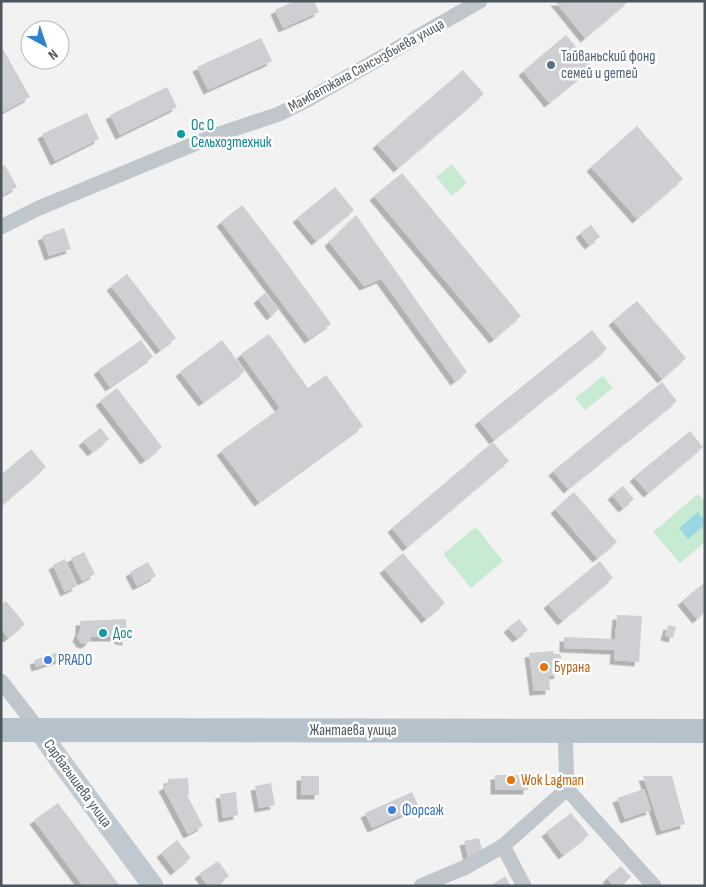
<svg xmlns="http://www.w3.org/2000/svg" width="706" height="887" font-family="'Sofia Sans Condensed',sans-serif">
  <style>
    .green { fill: #c7ebd2 }
    .water { fill: #99d8e2 }
    .building { fill: #cdcfd3; filter: url(#shadow) }
    .lines { fill: none; stroke-linecap: round; stroke-linejoin: round }
    .street { stroke: #bfc6cc; stroke-width: 15 }
    .secondary { stroke: #c0c9d0; stroke-width: 21 }
    .primary { stroke: #b5c2cc; stroke-width: 24 }
    .service-dot { fill: #5c6f8a; stroke: #fff; stroke-width: 2 }
    .culture-dot { fill: #0f9aa8; stroke: #fff; stroke-width: 2 }
    .shop-dot { fill: #3f7fe0; stroke: #fff; stroke-width: 2 }
    .food-dot { fill: #e8710a; stroke: #fff; stroke-width: 2 }
    .labels { text-anchor: middle; stroke-width: 5; stroke-linejoin: round; paint-order: stroke }
    .service-label { font-size: 15px; fill: #4e5e75; stroke: #fff; text-anchor: start }
    .street-label { font-size: 15px; fill: #4c565d; stroke: #fff }
    .culture-label { font-size: 15px; fill: #0d838f; stroke: #fff; text-anchor: start }
    .shop-label { font-size: 15px; fill: #366cbe; stroke: #fff; text-anchor: start }
    .food-label { font-size: 15px; fill: #c56008; stroke: #fff; text-anchor: start }
  </style>
  <defs>
    <filter id="shadow"><feDropShadow dx="-4.5" dy="4.5" stdDeviation="0" flood-color="#0004"/></filter>
  </defs>
  <rect width="100%" height="100%" fill="#f3f2f2"/>
  <g class="green">
    <path d="M452,164L467,183L452,196L436,177Z"/>
    <path d="M603,376L613,388L585,410L575,398Z"/>
    <path d="M698,494L705,502V542L680,563L653,532Z"/>
    <path d="M476,527L503,561L471,588L443,554Z"/>
  </g>
  <path class="water" d="M698,512L705,520V525L688,539L679,528Z"/>
  <g class="building">
    <path d="M294,1H314L319,12L283,28L275,10Z"/>
    <path d="M555,1H629L585,38Z"/>
    <path d="M566,35L593,67L549,103L523,71Z"/>
    <path d="M261,38L272,61L208,90L197,67Z"/>
    <path d="M3,49L30,97L1,113V50Z"/>
    <path d="M463,70L484,94L398,168L377,144Z"/>
    <path d="M167,87L177,107L120,135L110,115Z"/>
    <path d="M87,113L99,139L55,161L42,134Z"/>
    <path d="M637,126L683,179L637,219L591,167Z"/>
    <path d="M5,165L17,187L1,196V167Z"/>
    <path d="M402,173L521,316L494,339L374,196Z"/>
    <path d="M335,187L354,210L316,241L297,218Z"/>
    <path d="M242,205L280,254L331,324L309,339L221,222Z"/>
    <path d="M356,215L467,372L455,381L381,279L364,286L329,242Z"/>
    <path d="M591,225L600,237L589,245L580,233Z"/>
    <path d="M64,228L71,249L49,256L42,236Z"/>
    <path d="M127,274L176,338L160,350L111,286Z"/>
    <path d="M265,293L279,309L271,316L258,299Z"/>
    <path d="M637,301L686,358L662,379L613,321Z"/>
    <path d="M592,330L607,349L494,440L479,421Z"/>
    <path d="M269,334L308,388L326,375L363,426L259,502L221,451L280,408L241,354Z"/>
    <path d="M141,340L153,357L110,387L98,370Z"/>
    <path d="M222,340L245,371L203,402L180,372Z"/>
    <path d="M662,382L677,401L568,489L553,471Z"/>
    <path d="M117,388L162,447L145,460L100,401Z"/>
    <path d="M101,428L109,439L92,452L83,441Z"/>
    <path d="M690,431L703,447L648,493L634,477Z"/>
    <path d="M493,442L509,461L407,547L392,528Z"/>
    <path d="M31,449L46,467L1,506V475Z"/>
    <path d="M623,486L634,499L623,508L612,495Z"/>
    <path d="M574,492L617,542L597,558L555,509Z"/>
    <path d="M84,552L95,574L82,581L71,558Z"/>
    <path d="M403,553L445,603L426,619L384,569Z"/>
    <path d="M65,559L77,586L65,592L53,565Z"/>
    <path d="M600,561L613,578L562,621L548,604Z"/>
    <path d="M148,562L156,576L137,586L130,572Z"/>
    <path d="M705,582V612L697,619L682,601Z"/>
    <path d="M6,601L25,624L8,638L1,629V605Z"/>
    <path d="M617,615L642,616L639,662L614,660L615,650L564,648V637L615,639Z"/>
    <path d="M126,619L127,641L120,640L117,637H91L90,641L86,644L81,643L77,637L80,630V621Z"/>
    <path d="M519,619L528,630L517,638L508,628Z"/>
    <path d="M668,625L676,627L673,638L665,636Z"/>
    <path d="M553,651L554,654H560L562,659L556,660L559,674L549,676L550,690L534,691L529,653Z"/>
    <path d="M59,652L61,659L36,667L34,660Z"/>
    <rect x="495" y="775" width="33" height="15"/>
    <rect x="301" y="776" width="18" height="19"/>
    <path d="M643,776H672L685,824L661,831Z"/>
    <path d="M188,778L189,795H187L203,826L188,834L163,787L168,784V779Z"/>
    <path d="M271,783L275,805L259,808L255,786Z"/>
    <path d="M644,789L651,810L625,819L617,798Z"/>
    <path d="M236,792L238,815L223,818L220,794Z"/>
    <path d="M412,792L419,807L372,828L365,813Z"/>
    <path d="M58,803L120,886H83L34,820Z"/>
    <path d="M571,813L589,835L563,855L546,832Z"/>
    <path d="M479,838L483,853L468,857L464,841Z"/>
    <path d="M177,840L191,858L175,871L161,853Z"/>
    <path d="M218,861L229,876L215,886H208L199,874Z"/>
    <path d="M621,866L631,877L621,886H613L607,878Z"/>
    <path d="M505,876L511,886H490Z"/>
  </g>
  <g class="lines">
    <g class="street">
      <path d="M1,227L39,208L216,135L279,114L307,100L480,1"/>
      <path d="M1,681L39,730"/>
      <path d="M565,730L567,789L654,886"/>
      <path d="M503,846L524,886"/>
      <path d="M421,886L466,867L503,846L567,789"/>
    </g>
    <path class="secondary" d="M39,730L59,759L153,886"/>
    <path class="primary" d="M1,730L705,731"/>
  </g>
  <circle class="service-dot" cx="551" cy="65" r="5"/>
  <g class="culture-dot">
    <circle cx="181" cy="134" r="5"/>
    <circle cx="103" cy="633" r="5"/>
  </g>
  <g class="shop-dot">
    <circle cx="48" cy="660" r="5"/>
    <circle cx="392" cy="810" r="5"/>
  </g>
  <g class="food-dot">
    <circle cx="544" cy="667" r="5"/>
    <circle cx="511" cy="780" r="5"/>
  </g>
  <g class="labels">
    <g class="service-label">
      <text x="561" y="61">Тайваньский фонд<tspan x="561" dy="17">семей и детей</tspan></text>
    </g>
    <g class="street-label">
      <text transform="translate(366 65) rotate(-29)" y="5">Мамбетжана Сансызбыева улица</text>
      <text x="353" y="735">Жантаева улица</text>
      <text transform="translate(78 783) rotate(54)" y="5">Сарбагышева улица</text>
    </g>
    <g class="culture-label">
      <text x="191" y="130">Ос О<tspan x="191" dy="17">Сельхозтехник</tspan></text>
      <text x="113" y="638">Дос</text>
    </g>
    <g class="shop-label">
      <text x="58" y="665">PRADO</text>
      <text x="402" y="815">Форсаж</text>
    </g>
    <g class="food-label">
      <text x="554" y="672">Бурана</text>
      <text x="521" y="785">Wok Lagman</text>
    </g>
  </g>
  <rect width="706" height="887" fill="none" stroke="#4c565d" stroke-width="5"/>
  <g transform="translate(45 45) rotate(140)"><circle r="24" fill="#ffffff" stroke="#b7bbbe"/>
  <path d="M0-4L9 19L0 12L-9 19Z" fill="#3182ce"/>
  <text y="-8" font-size="14" font-weight="bold" text-anchor="middle" fill="#4c565d">N</text>
  </g>
</svg>
